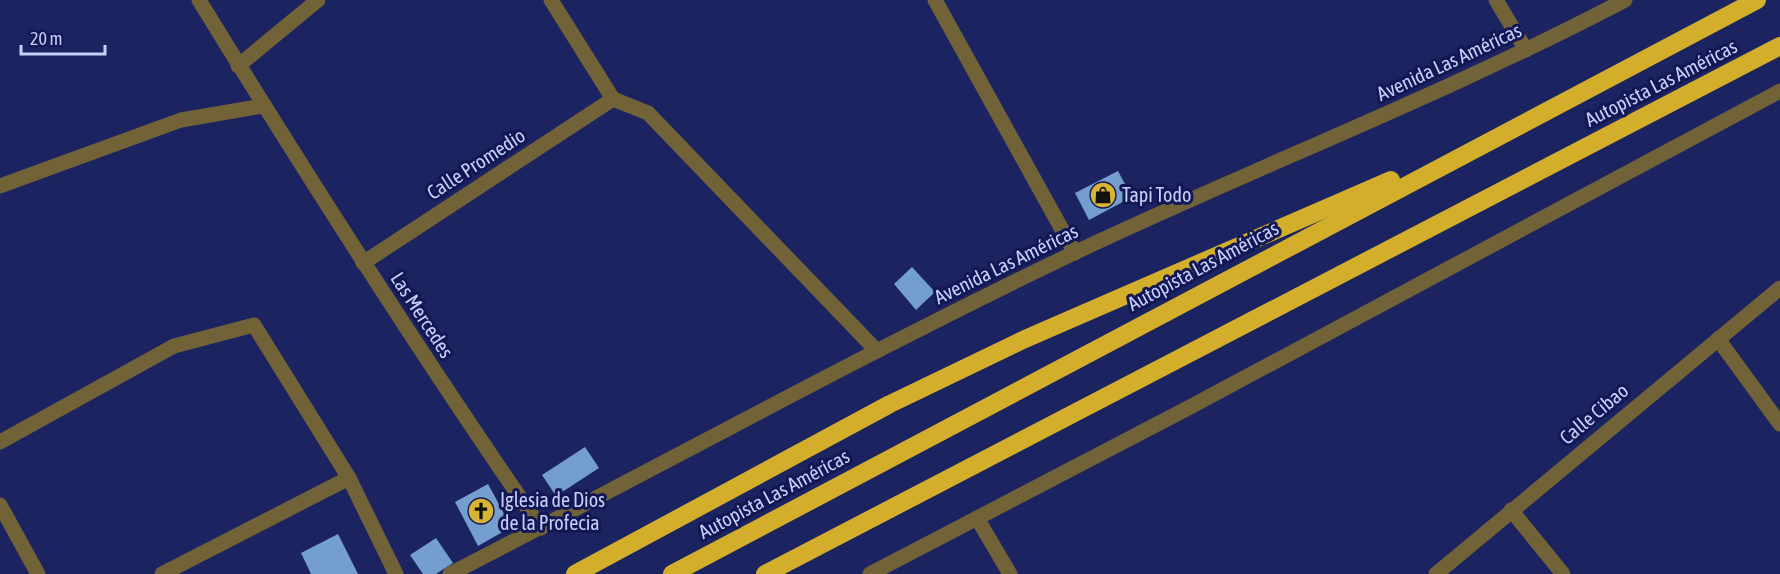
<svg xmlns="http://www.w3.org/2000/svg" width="1780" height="574" font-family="'Asap Condensed',sans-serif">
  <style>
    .building { fill: #749ece }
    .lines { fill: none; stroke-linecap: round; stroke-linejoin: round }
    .minor { stroke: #716337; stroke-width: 15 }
    .highway { stroke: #d3ae2b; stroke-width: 18 }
    .labels { text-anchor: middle; stroke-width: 6; stroke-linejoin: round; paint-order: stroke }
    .street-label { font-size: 20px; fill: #c6d1f8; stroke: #131755 }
    .poi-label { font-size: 20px; fill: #c6d1f8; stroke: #131755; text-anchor: start }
  </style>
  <rect width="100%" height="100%" fill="#1b2361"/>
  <g class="building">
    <path d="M1118,171L1132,197L1089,220L1075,193Z"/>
    <path d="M912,267L935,292L916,310L894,284Z"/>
    <path d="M585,447L599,468L556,496L542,475Z"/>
    <path d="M488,484L507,519L506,530L478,546L455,502Z"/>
    <path d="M338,534L358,574H311L301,553Z"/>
    <path d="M436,538L453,563L436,574H423L410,555Z"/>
  </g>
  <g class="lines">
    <g class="minor">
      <path d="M199,0C309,179 421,355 541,528"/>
      <path d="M551,0L613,99L648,113L877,351"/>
      <path d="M935,0L1075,253"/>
      <path d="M1496,0L1526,50"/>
      <path d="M238,66L318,0"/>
      <path d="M0,186L181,120L262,106"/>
      <path d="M363,263L613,99"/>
      <path d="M1718,339L1780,424"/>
      <path d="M0,442L174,346L254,325L349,478"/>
      <path d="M0,505L38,574"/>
      <path d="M1511,510L1563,574"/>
      <path d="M977,518L1010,574"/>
      <path d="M162,574L349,478L396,574"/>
      <path d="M450,574C659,467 864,353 1076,252C1258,166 1446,94 1625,0"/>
      <path d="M870,574L1190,407L1780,91"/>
      <path d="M1436,574L1780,288"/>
    </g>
    <g class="highway">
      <path d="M575,574L890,404L1025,339L1391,180"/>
      <path d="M672,574L1757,0"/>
      <path d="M765,574L1780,46"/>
    </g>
  </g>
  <defs>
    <symbol id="shop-disc" viewBox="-11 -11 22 22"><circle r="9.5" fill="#d8b434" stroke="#131755"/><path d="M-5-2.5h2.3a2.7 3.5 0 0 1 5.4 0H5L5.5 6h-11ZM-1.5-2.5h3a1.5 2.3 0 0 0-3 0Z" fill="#111"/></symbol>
    <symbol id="church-disc" viewBox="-11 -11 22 22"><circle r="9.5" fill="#d8b434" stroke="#131755"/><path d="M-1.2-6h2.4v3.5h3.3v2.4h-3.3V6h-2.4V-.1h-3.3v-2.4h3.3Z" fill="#111"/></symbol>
  </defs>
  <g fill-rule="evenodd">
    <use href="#shop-disc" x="1088" y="180" width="30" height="30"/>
    <use href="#church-disc" x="466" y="496" width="30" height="30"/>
  </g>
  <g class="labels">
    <g class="street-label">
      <text transform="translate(1449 62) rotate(-25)" y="7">Avenida Las Américas</text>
      <text transform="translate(1661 83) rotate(-27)" y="7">Autopista Las Américas</text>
      <text transform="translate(476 164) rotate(-33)" y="7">Calle Promedio</text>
      <text transform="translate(1006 264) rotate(-26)" y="7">Avenida Las Américas</text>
      <text transform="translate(1203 266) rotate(-28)" y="7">Autopista Las Américas</text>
      <text transform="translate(422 315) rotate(57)" y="7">Las Mercedes</text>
      <text transform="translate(1594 414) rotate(-40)" y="7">Calle Cibao</text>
      <text transform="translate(774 494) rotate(-28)" y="7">Autopista Las Américas</text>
    </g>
    <g class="poi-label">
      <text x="1122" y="202">Tapi Todo</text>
      <text x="500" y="507">Iglesia de Dios<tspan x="500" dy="23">de la Profecia</tspan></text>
    </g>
  </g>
  <path d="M21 45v9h84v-9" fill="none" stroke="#c6d1f8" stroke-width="3"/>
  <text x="30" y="45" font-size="18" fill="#c6d1f8" stroke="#131755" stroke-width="4.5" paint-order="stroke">20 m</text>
</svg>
